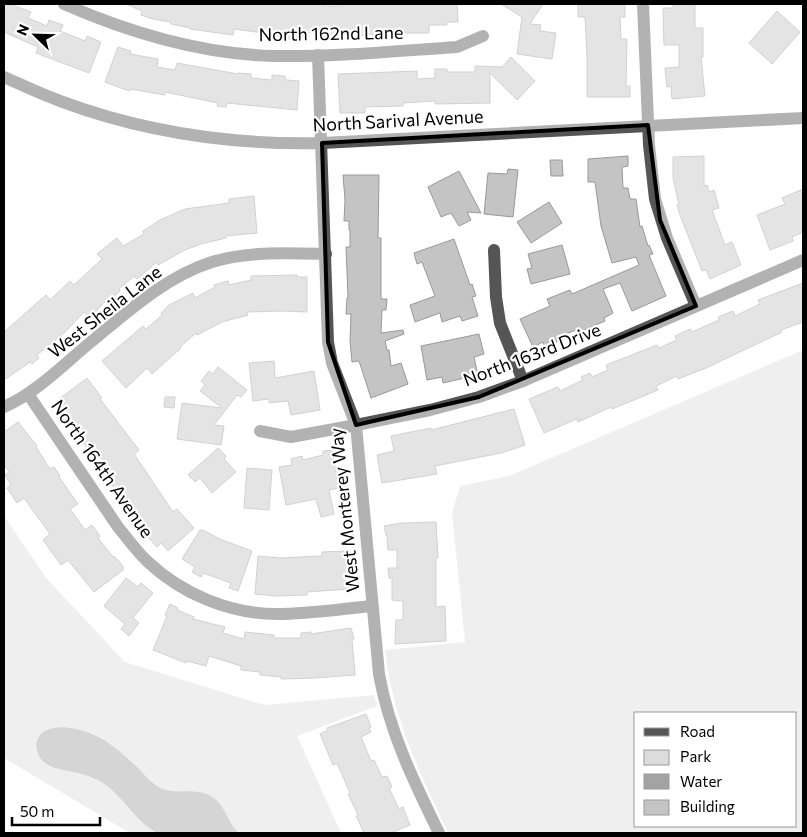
<svg xmlns="http://www.w3.org/2000/svg" width="807" height="837" font-family="Commissioner,sans-serif">
  <style>
    .green { fill: #dcdcdc; fill-rule: evenodd }
    .water { fill: #a3a3a3 }
    .building { fill: #c4c4c4; stroke: #999 }
    .lines { fill: none; stroke-linecap: round; stroke-linejoin: round }
    .minor { stroke: #555; stroke-width: 12 }
    .marked { fill: none; stroke: #000; stroke-width: 4; stroke-linejoin: round }
    .labels { text-anchor: middle; stroke-width: 4.5; stroke-linejoin: round; paint-order: stroke }
    .street-label { font-size: 18px; fill: #000; stroke: #fff }
  </style>
  <rect width="100%" height="100%" fill="#fff"/>
  <g class="green">
    <path d="M803,350V833H448C420,774 392,716 385,650L465,642L452,513L460,486L509,476ZM636,713H796V826H636Z"/>
    <path d="M4,516L47,579L125,662L264,705L374,695L377,706L297,736L341,833H130L4,758Z"/>
  </g>
  <path class="water" d="M61,727C94,729 114,745 137,767C144,774 151,783 160,788C176,796 195,786 212,797C226,805 227,823 239,833H157C135,821 124,797 103,783C97,779 89,776 82,774C65,769 42,771 37,750C35,745 37,740 40,735C45,729 53,728 61,727Z"/>
  <g class="building">
    <path d="M4,4H10L31,12L28,18L47,26L49,20L63,25L60,31L85,41L87,36L101,42L89,73L36,53L38,47L4,32Z"/>
    <path d="M126,4H323V6H343V4H457L458,22H447V25H429V33H388L358,36L315,38V33L297,32L296,39H280L264,37V33L234,29L233,35L190,29V28L171,24V22L153,19L141,15L142,11Z"/>
    <path d="M501,4H543L530,24L541,25L540,31L556,33L552,59L517,54L522,17Z"/>
    <path d="M578,4H625V17H620L621,39H627L626,86H630V97H587V57L585,17H578Z"/>
    <path d="M673,4H695V28H703V57H701L705,96L672,99L671,86L667,87L665,68L679,67V45H664L663,8H673Z"/>
    <path d="M777,11L800,32L772,64L749,43Z"/>
    <path d="M118,47L131,51L130,54L158,59L157,67L175,70L177,63L238,74V73L251,74V78L272,80V75L285,76L286,80L299,81L297,110L227,103L226,107L217,106L218,103L165,92V95L130,89L129,91L105,82Z"/>
    <path d="M511,57L535,81L517,100L490,73V103L435,104V101L403,103V106L365,107V113H340L338,74L417,71V79L435,78V69H447V72H475V66L502,67Z"/>
    <path d="M628,156V166L622,167L623,188H628L630,199H636L640,227L642,226L648,246L649,245L653,254L649,255L666,296L632,311L620,283L603,289L613,313L604,318L605,321L577,333L576,330L556,338L557,342L545,348L543,342L533,347L520,319L550,306L547,299L570,290L572,294L639,265L636,257L612,263L601,226L595,182H588V159Z"/>
    <path d="M704,156V186L707,185L709,192L714,190L719,208L712,210L725,245L732,242L741,265L710,279L706,270L702,271L680,215L677,205L679,204L673,178V157Z"/>
    <path d="M550,160H562L563,176H551Z"/>
    <path d="M508,169L518,170L513,217L484,214L488,173L507,174Z"/>
    <path d="M459,171L481,213L467,212L471,220L459,226L451,213L441,217L428,187Z"/>
    <path d="M343,175H379L378,238H381V299H387L386,310H382L381,333L403,330L404,334L385,341L387,350H389L391,366L401,363L408,384L371,398L359,361L352,362L350,341L351,314H346L347,298H348L346,247H350V230H349V221H344L345,200Z"/>
    <path d="M803,189V232L792,237L793,241L770,250L757,215L785,204L782,198Z"/>
    <path d="M254,196L257,233L226,236V238L201,244L185,250L158,265L157,262L137,279L134,276L119,289L120,291L109,301L107,300L90,317L84,312L65,332L37,355L39,358L32,364L30,362L4,380V332L46,295L50,300L70,281L74,285L102,259L97,254L117,238L123,246L144,234L143,231L160,220L185,209L229,203V199Z"/>
    <path d="M549,202L562,223L531,243L517,222Z"/>
    <path d="M454,239L470,285L472,284L476,296L472,297L478,316L462,321L460,316L442,322L440,313L415,322L410,305L435,296L422,262L417,264L414,253Z"/>
    <path d="M562,245L570,274L531,284L527,269L532,268L528,254Z"/>
    <path d="M297,275V277H307V312L282,311L247,312L248,315L222,322L197,335L196,333L180,347L181,348L152,374L147,368L126,388L102,361L143,326L146,329L162,315L161,313L169,305L193,293L195,298L215,287L214,285L228,281L229,285L251,280V276Z"/>
    <path d="M803,283V322L781,330L782,332L706,368L678,379L677,376L656,386L658,390L646,395L612,409L611,407L578,422L577,419L544,433L529,399L558,387L560,391L583,380L581,377L590,373L592,377L608,370L606,365L657,345L659,348L677,340L675,336L690,329L692,332L719,320L718,317L733,311L735,316L760,304L758,300Z"/>
    <path d="M479,334L484,354L474,357L478,375L443,383L442,377L427,380L421,346Z"/>
    <path d="M274,361L275,378L314,371L320,410L291,415L288,401L269,403V399L253,401L249,363Z"/>
    <path d="M218,367L247,390L241,397L237,395L214,425L224,426L221,445L177,439L182,403L222,408L200,391L205,385L201,381L209,371L213,374Z"/>
    <path d="M87,378L102,398L100,399L139,450L134,454L173,512L177,509L194,528L168,551L161,543L157,547L142,530L132,515L137,512L120,489L117,492L99,465L104,462L93,446L88,449L61,410L64,407L59,399Z"/>
    <path d="M165,397H175L174,408L164,407Z"/>
    <path d="M514,409L525,445L501,453L435,466L437,474L382,483L377,455L394,451L391,436L431,428V430Z"/>
    <path d="M18,422L37,446L36,447L50,469L54,467L60,476L59,477L78,504L70,509L85,530L92,525L100,536L98,538L113,557L114,556L123,566V570L94,592L68,560L61,565L43,540L50,534L24,498L17,503L7,488L11,485L5,475L9,472L4,464V432Z"/>
    <path d="M218,448L226,456L224,459L236,472L212,493L200,478L195,482L188,475Z"/>
    <path d="M332,450L339,488L329,490L334,514L321,517L316,499L286,505L279,467L292,465L291,459L302,456L303,460L323,455V451Z"/>
    <path d="M247,468L272,470L269,510L244,508Z"/>
    <path d="M436,522L438,558H436V607L445,606L446,641L395,644L396,620H403V601L392,600V578H389L388,568H397V550H388L387,535H386L384,526L402,523Z"/>
    <path d="M200,530H203L222,540L252,551L238,591L229,588L231,583L203,573L201,577L192,572L195,567L182,559Z"/>
    <path d="M347,551L349,589L307,592V595L276,596L255,594L258,556L280,558L322,556V552Z"/>
    <path d="M126,578L138,587L141,583L153,593L133,618L139,623L129,636L121,629L125,624L104,606Z"/>
    <path d="M170,604L178,608L177,610L194,617L193,619L225,627L223,633L244,639L245,632L274,635V638H301V633L311,632V634L351,628L354,639H352L355,675L316,678L281,679V677L260,675V672L241,670V666L209,656L206,666L187,661L186,663L153,650L167,616L165,615Z"/>
    <path d="M366,714L371,727L369,728L371,732L361,737L371,761L374,760L382,777L387,776L392,787L389,788L399,809L403,807L410,825L391,833H364L356,816L358,815L348,794L350,793L337,763L333,765L320,734L328,730L327,728Z"/>
  </g>
  <g class="lines">
    <g class="minor">
      <path d="M64,4C130,33 201,54 274,56C335,57 396,51 457,47L483,36"/>
      <path d="M643,4L649,145L655,199L667,238L696,306"/>
      <path d="M318,55L328,342L332,363L356,425L379,674C389,731 414,782 439,833"/>
      <path d="M4,77C22,85 41,94 60,101C143,132 234,145 322,143L803,118"/>
      <path d="M494,250L496,297L500,323L523,381"/>
      <path d="M28,394L118,527C128,539 137,552 148,562C182,594 230,614 277,614C308,614 340,609 372,606"/>
      <path d="M4,407C35,393 60,368 86,346C124,315 164,277 212,262C248,251 288,253 326,254"/>
      <path d="M260,431L291,437L356,425L430,410L479,397L523,381L803,260"/>
    </g>
  </g>
  <path d="M0 0H807V837H0ZM648,125L660,220L696,306L479,397L356,425L328,342L322,143Z" fill="#fff" fill-opacity=".55" fill-rule="evenodd"/>
  <path class="marked" d="M648,125L660,220L696,306L479,397L356,425L328,342L322,143Z"/>
  <g class="labels">
    <g class="street-label">
      <text transform="translate(331 34) rotate(-1)" y="6">North 162nd Lane</text>
      <text transform="translate(398 121) rotate(-3)" y="6">North Sarival Avenue</text>
      <text transform="translate(105 312) rotate(-38)" y="6">West Sheila Lane</text>
      <text transform="translate(532 355) rotate(-21)" y="6">North 163rd Drive</text>
      <text transform="translate(102 469) rotate(55)" y="6">North 164th Avenue</text>
      <text transform="translate(345 510) rotate(-96)" y="6">West Monterey Way</text>
    </g>
  </g>
  <rect width="807" height="837" fill="none" stroke="#000000" stroke-width="10"/>
  <rect x="634" y="712" width="162" height="115" fill="#ffffff" stroke="#999999"/>
  <rect x="644" y="728" width="25" height="8" fill="#555555" stroke="#999999"/>
  <text x="680" y="737" font-size="15" fill="#000000">Road</text>
  <rect x="644" y="750" width="25" height="15" fill="#dcdcdc" stroke="#999999"/>
  <text x="680" y="762" font-size="15" fill="#000000">Park</text>
  <rect x="644" y="774" width="25" height="15" fill="#a3a3a3" stroke="#999999"/>
  <text x="680" y="787" font-size="15" fill="#000000">Water</text>
  <rect x="644" y="800" width="25" height="15" fill="#c4c4c4" stroke="#999999"/>
  <text x="680" y="812" font-size="15" fill="#000000">Building</text>
  <g transform="translate(35 35) rotate(293)" stroke="#ffffff" stroke-width="4" paint-order="stroke">
  <path d="M0-4L9 19L0 12L-9 19Z" fill="#000000"/>
  <text y="-8" font-size="14" font-weight="bold" text-anchor="middle" fill="#000000">N</text>
  </g>
  <path d="M12 817v8h88v-8" fill="none" stroke="#000000" stroke-width="2.5"/>
  <text x="20" y="817" font-size="15" fill="#000000" stroke="#ffffff" stroke-width="4" paint-order="stroke">50 m</text>
</svg>
